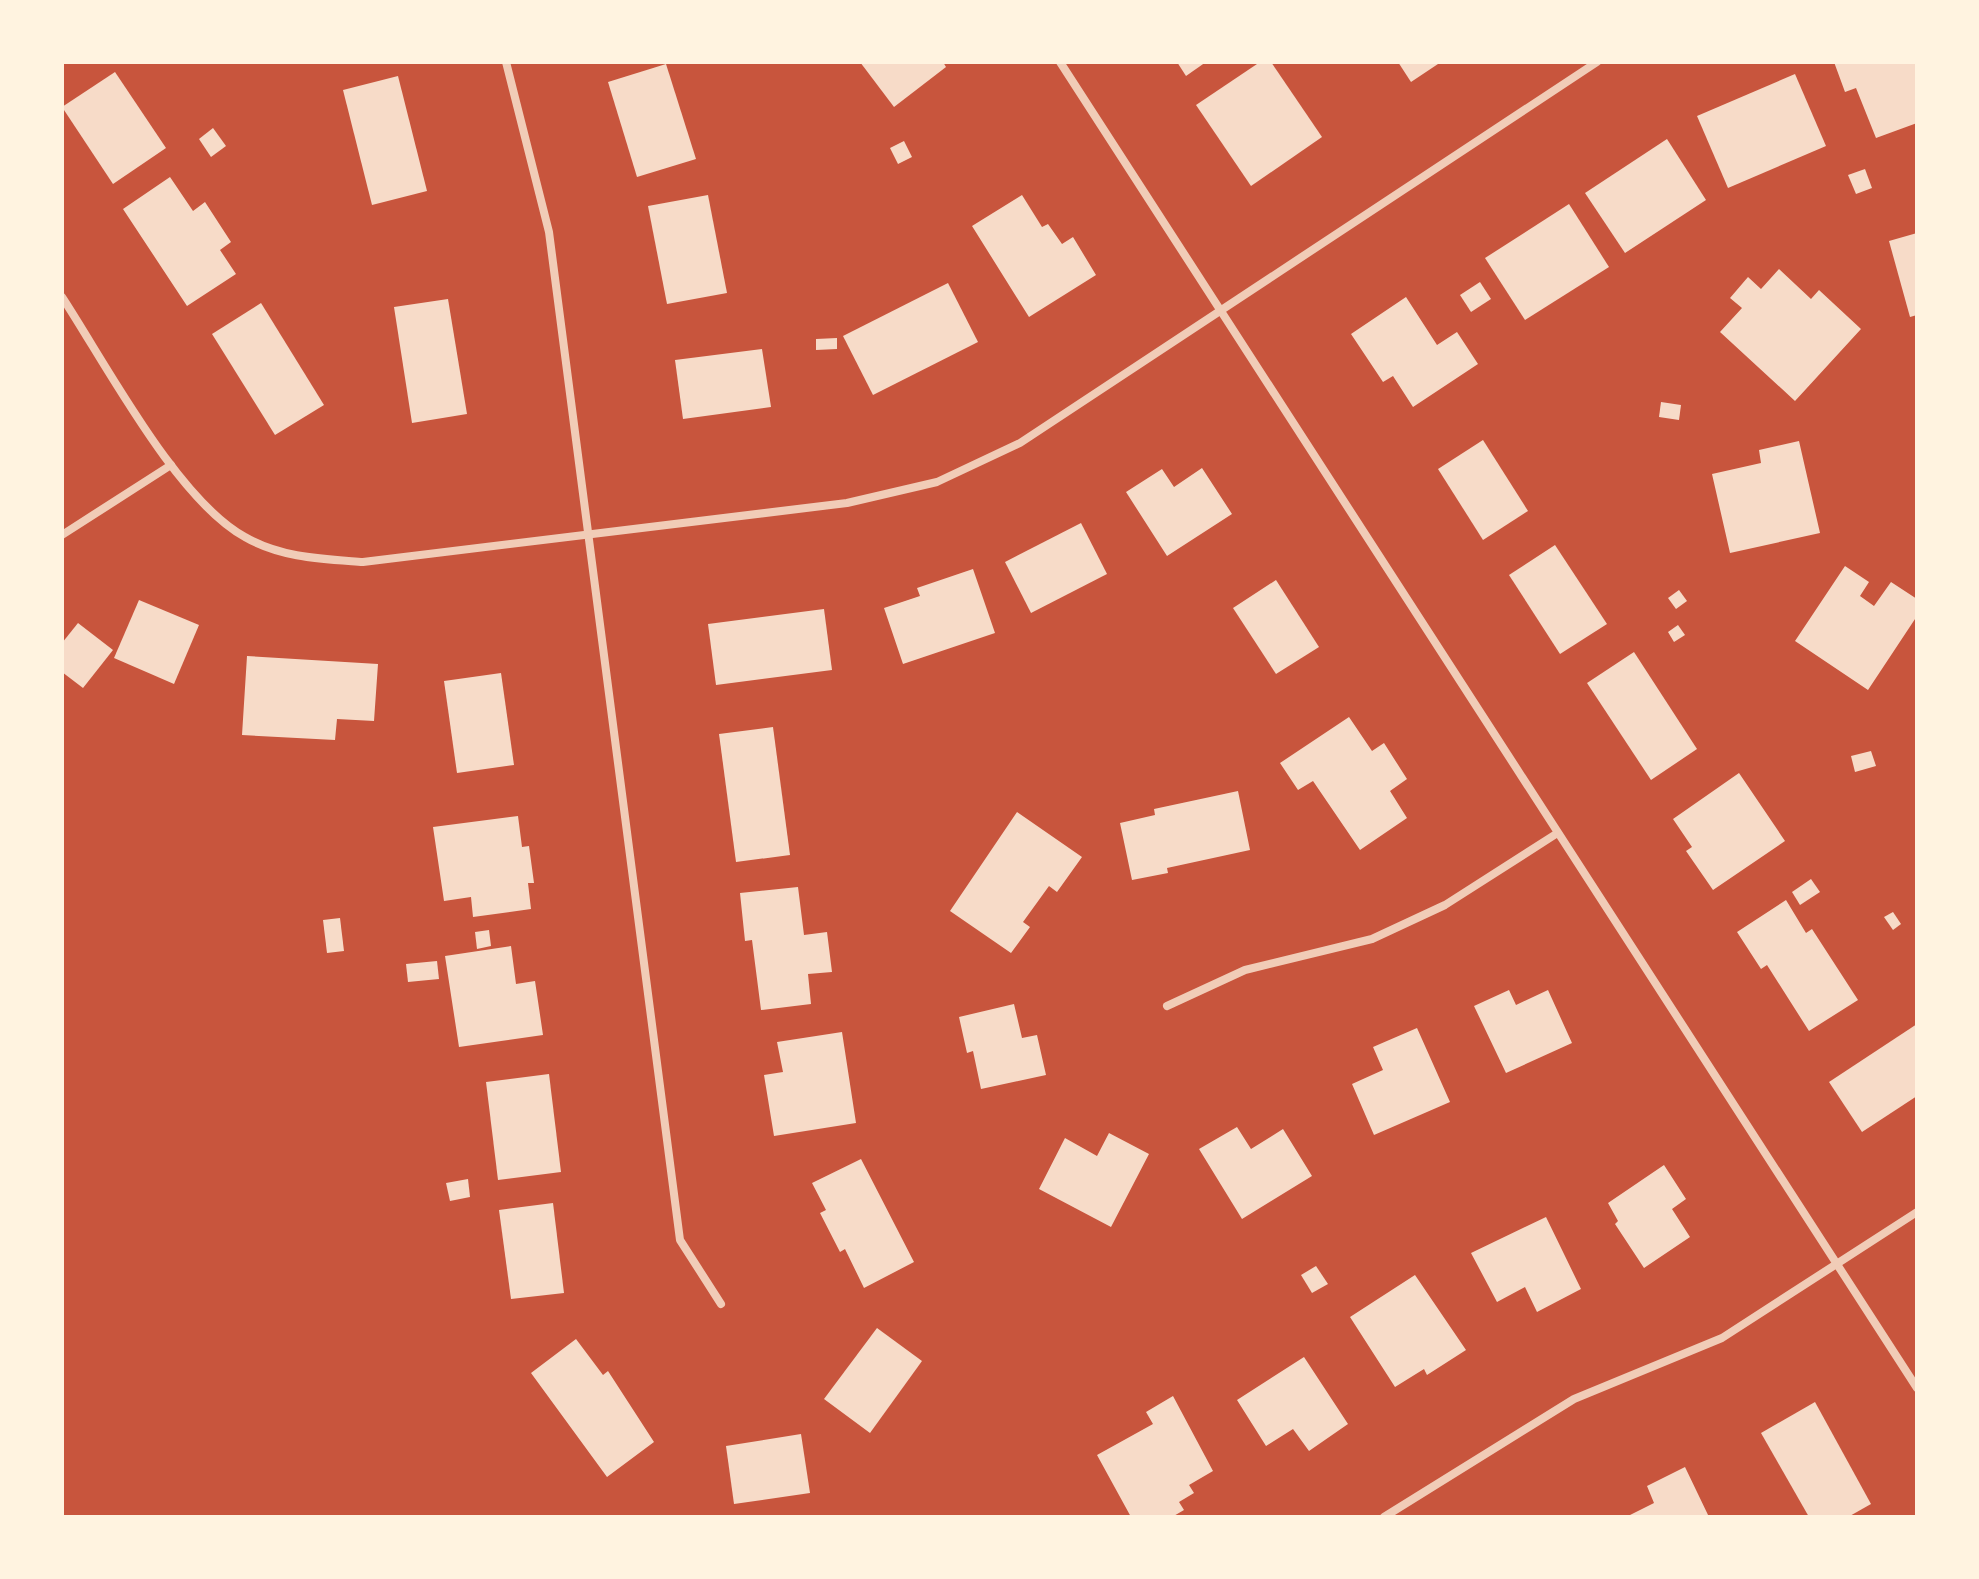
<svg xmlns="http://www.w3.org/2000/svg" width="1979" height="1579" font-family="'Libre Baskerville',serif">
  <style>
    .building { fill: #f7dbc8 }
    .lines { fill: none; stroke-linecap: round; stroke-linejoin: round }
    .minor { stroke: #f1ccb7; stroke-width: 8 }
  </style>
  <rect width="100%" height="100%" fill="#c8553d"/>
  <g class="building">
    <path d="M860,62H943L946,67L894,107Z"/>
    <path d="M1177,62H1206L1186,76Z"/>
    <path d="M1260,62H1271L1322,137L1251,186L1196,105Z"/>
    <path d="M1398,62H1441L1411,82Z"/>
    <path d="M1834,62H1917V123L1876,138L1856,88L1845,92Z"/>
    <path d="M666,64L696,159L637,177L608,82Z"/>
    <path d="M115,72L166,148L113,184L62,107Z"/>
    <path d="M1795,74L1826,146L1728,188L1697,116Z"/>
    <path d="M398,76L427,191L372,205L343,90Z"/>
    <path d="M213,128L226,146L211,157L199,139Z"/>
    <path d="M1667,139L1706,200L1625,253L1585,193Z"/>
    <path d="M904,141L912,157L898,164L890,148Z"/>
    <path d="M1865,169L1872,188L1856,194L1848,175Z"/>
    <path d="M170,177L193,211L205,202L231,242L220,250L236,274L187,306L123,209Z"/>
    <path d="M708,195L727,293L667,304L648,206Z"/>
    <path d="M1022,195L1042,227L1048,224L1062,244L1073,237L1096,275L1029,317L972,226Z"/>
    <path d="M1569,204L1609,267L1525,320L1485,258Z"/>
    <path d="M1917,233V315L1910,317L1889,241Z"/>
    <path d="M1779,269L1811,299L1819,290L1861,329L1795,401L1720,332L1742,308L1730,298L1748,277L1761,289Z"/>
    <path d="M1480,282L1491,299L1471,312L1460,295Z"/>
    <path d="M948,283L978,342L873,395L843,336Z"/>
    <path d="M1406,297L1437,345L1457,332L1478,364L1413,407L1393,376L1383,382L1351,334Z"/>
    <path d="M448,299L467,414L412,423L394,307Z"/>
    <path d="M261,303L324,405L275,435L212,334Z"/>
    <path d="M837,338V349L816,350V339Z"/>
    <path d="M762,349L771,407L683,419L675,360Z"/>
    <path d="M1661,402L1681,405L1679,420L1659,417Z"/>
    <path d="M1483,440L1528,511L1483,540L1438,469Z"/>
    <path d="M1799,441L1820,533L1730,553L1712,474L1761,463L1759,450Z"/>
    <path d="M1202,468L1232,514L1167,556L1126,492L1162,469L1174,487Z"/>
    <path d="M1081,523L1107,574L1031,613L1005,562Z"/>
    <path d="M1555,545L1607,624L1560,654L1509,575Z"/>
    <path d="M1845,566L1869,582L1860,596L1874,606L1891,582L1917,599V616L1868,690L1795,641Z"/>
    <path d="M973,569L995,633L903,664L884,608L920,596L917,588Z"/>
    <path d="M1276,580L1319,647L1276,674L1233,608Z"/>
    <path d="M1679,590L1687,601L1676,609L1668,598Z"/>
    <path d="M139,600L199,625L174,684L114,658Z"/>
    <path d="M824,609L832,670L716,685L708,624Z"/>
    <path d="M78,623L113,650L83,688L62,672V643Z"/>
    <path d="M1678,625L1685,635L1674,642L1668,632Z"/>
    <path d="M1634,652L1697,749L1651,780L1587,683Z"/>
    <path d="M247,656L378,664L374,721L337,719L335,740L242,735Z"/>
    <path d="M501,673L514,765L457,773L444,681Z"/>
    <path d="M1349,717L1372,751L1384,743L1407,779L1390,791L1407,818L1360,850L1313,781L1298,790L1280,763Z"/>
    <path d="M773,727L790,855L736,862L719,734Z"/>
    <path d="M1871,751L1876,766L1855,772L1851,756Z"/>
    <path d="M1739,773L1785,841L1713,890L1686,851L1692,847L1673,819Z"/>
    <path d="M1238,791L1250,850L1167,868L1168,873L1132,880L1120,823L1155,815L1154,809Z"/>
    <path d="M1017,812L1082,857L1057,892L1049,886L1023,922L1030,927L1011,953L950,911Z"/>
    <path d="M518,816L522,847L529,846L534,883H528L531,909L473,917L471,897L444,901L433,827Z"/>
    <path d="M1811,879L1820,892L1800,905L1792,892Z"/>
    <path d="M798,887L804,935L827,932L832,972L808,974L811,1004L761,1010L752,940L745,941L740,893Z"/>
    <path d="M1786,900L1806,933L1812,929L1858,1000L1809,1031L1767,965L1761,969L1737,932Z"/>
    <path d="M1893,912L1901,924L1893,930L1884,917Z"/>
    <path d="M340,918L344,951L327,953L323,920Z"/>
    <path d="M489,930L491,946L477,949L475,932Z"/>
    <path d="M511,946L516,984L535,981L543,1035L459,1047L445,956Z"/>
    <path d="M437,961L439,979L408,982L406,964Z"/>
    <path d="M1509,990L1516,1005L1548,990L1572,1043L1506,1073L1474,1006Z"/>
    <path d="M1014,1004L1022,1038L1037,1035L1046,1075L981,1089L973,1051L967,1053L959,1017Z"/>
    <path d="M1917,1024V1096L1862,1132L1829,1082Z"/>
    <path d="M1417,1028L1450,1102L1374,1135L1352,1084L1383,1070L1373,1047Z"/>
    <path d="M842,1032L856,1123L774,1136L764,1075L783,1072L777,1042Z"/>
    <path d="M549,1074L561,1172L498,1180L486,1082Z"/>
    <path d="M1237,1127L1251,1149L1283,1129L1312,1176L1242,1219L1199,1149Z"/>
    <path d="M1109,1133L1149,1154L1111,1227L1039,1189L1065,1138L1097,1156Z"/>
    <path d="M861,1159L914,1262L864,1288L845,1249L840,1252L820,1213L826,1210L812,1183Z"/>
    <path d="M1664,1165L1686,1199L1672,1209L1690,1237L1644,1268L1615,1224L1618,1221L1608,1203Z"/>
    <path d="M468,1179L470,1197L450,1201L446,1183Z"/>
    <path d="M553,1203L564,1293L511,1299L499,1210Z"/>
    <path d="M1546,1217L1581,1289L1537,1312L1525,1287L1497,1302L1471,1253Z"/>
    <path d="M1316,1266L1328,1284L1312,1293L1301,1275Z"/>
    <path d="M1415,1275L1466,1350L1427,1375L1424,1369L1395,1387L1350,1317Z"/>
    <path d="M877,1328L922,1361L870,1433L824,1399Z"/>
    <path d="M576,1339L603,1375L608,1371L654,1442L607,1477L531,1373Z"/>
    <path d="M1304,1357L1348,1424L1309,1451L1293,1429L1266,1446L1237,1400Z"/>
    <path d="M1173,1396L1213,1471L1189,1485L1194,1493L1179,1502L1184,1510L1172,1517H1131L1097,1455L1153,1424L1146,1412Z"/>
    <path d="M1815,1402L1871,1504L1848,1517H1809L1761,1433Z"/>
    <path d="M801,1434L810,1493L734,1504L726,1446Z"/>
    <path d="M1685,1467L1709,1517H1626L1654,1503L1647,1486Z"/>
  </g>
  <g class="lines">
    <g class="minor">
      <path d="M506,62L549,232L680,1240L721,1304"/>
      <path d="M1060,62L1917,1388"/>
      <path d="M62,297C106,364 177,500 245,537C281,558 323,559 363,562L847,503L937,482L1020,443L1597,62"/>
      <path d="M62,535L171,465"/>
      <path d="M1167,1006L1245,970L1372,939L1445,905L1556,834"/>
      <path d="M1384,1517L1574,1399L1722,1338L1917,1212"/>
    </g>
  </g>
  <rect width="1979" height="1579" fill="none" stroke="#fff3e0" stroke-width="128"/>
</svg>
